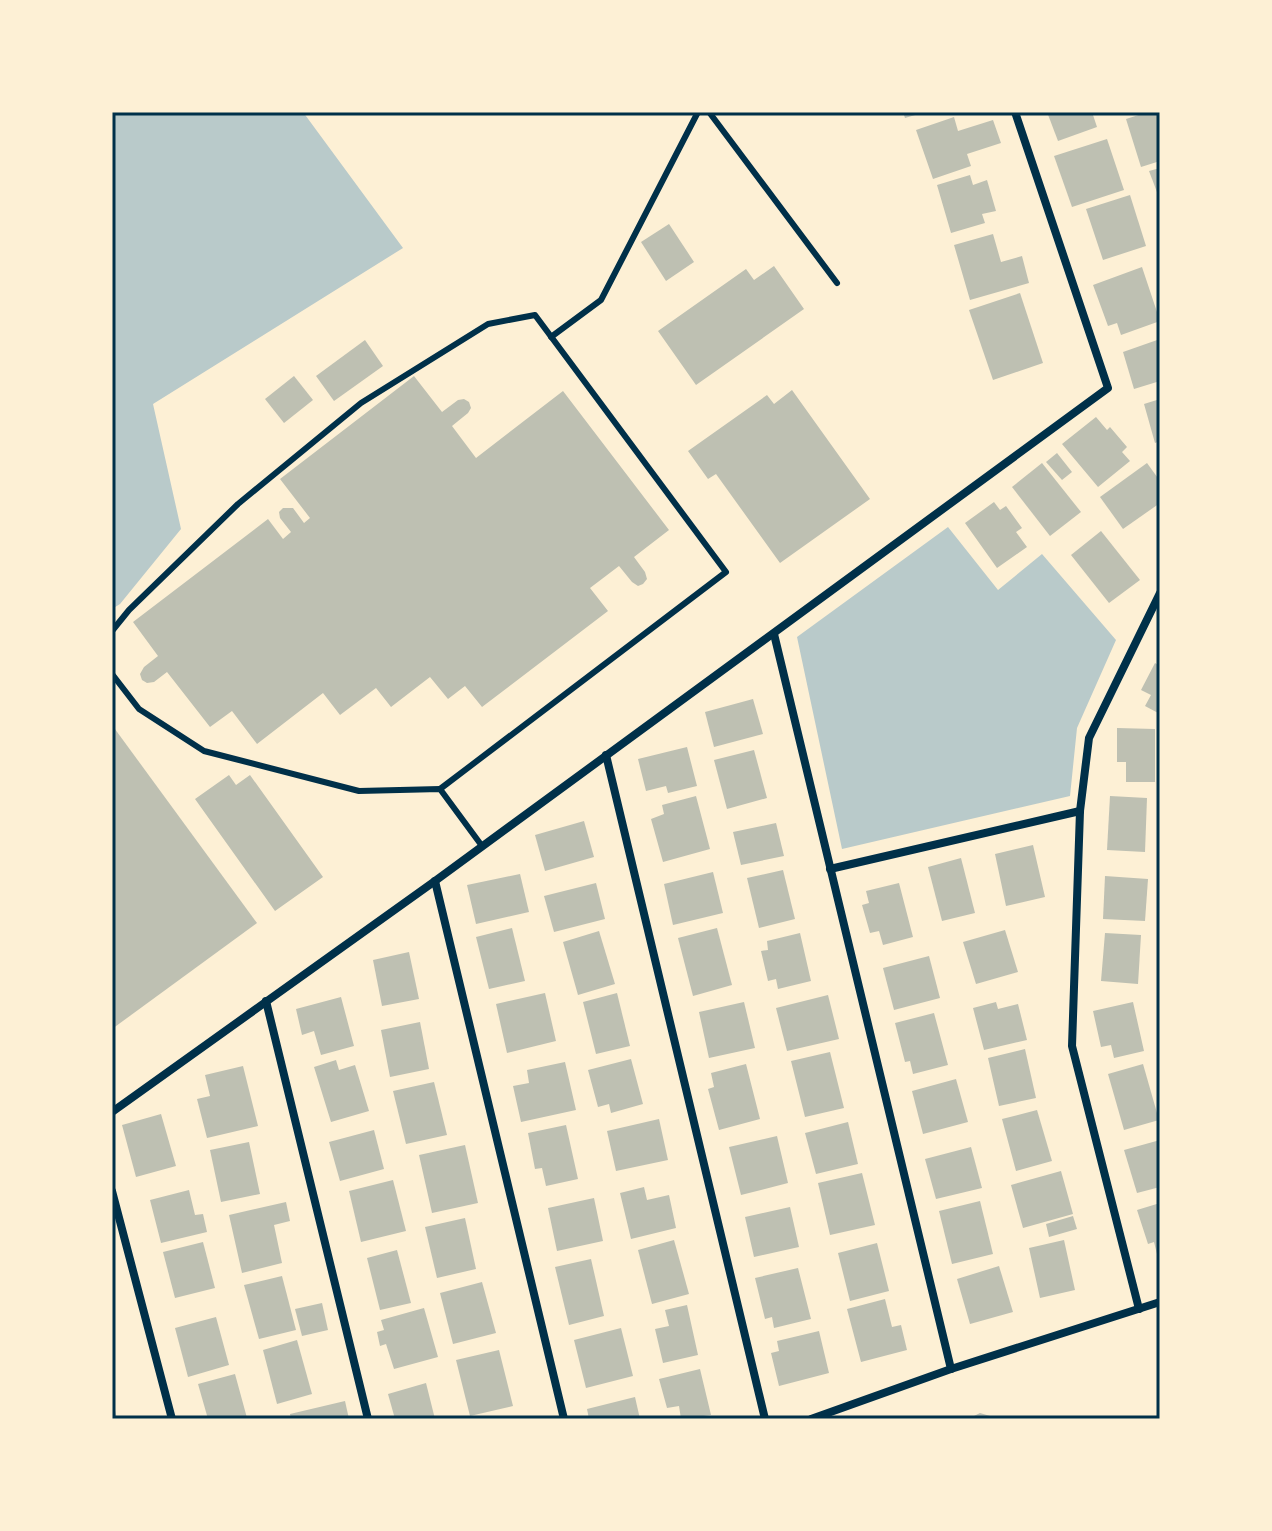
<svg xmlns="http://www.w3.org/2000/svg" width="1272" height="1531" font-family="'PT Sans',sans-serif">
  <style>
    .green { fill: #b9caca }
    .building { fill: #bec0b2 }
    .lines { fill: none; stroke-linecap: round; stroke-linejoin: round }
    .service { stroke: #003049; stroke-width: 6 }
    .minor { stroke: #003049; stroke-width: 8 }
    .neatline { fill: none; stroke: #003049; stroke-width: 3 }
  </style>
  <rect width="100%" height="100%" fill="#fdf0d5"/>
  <g class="green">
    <path d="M112,112H303L403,248L153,404L181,529L120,604L112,609Z"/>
    <path d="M948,527L998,590L1042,554L1116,640L1077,728L1070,796L842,849L797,637Z"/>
  </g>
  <g class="building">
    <path d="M903,112H922V113L905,118Z"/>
    <path d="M1047,112H1092L1097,127L1058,141Z"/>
    <path d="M1148,112H1160V161L1141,167L1126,119Z"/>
    <path d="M954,117L958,131L993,120L1001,143L967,154L971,166L933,179L916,130Z"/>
    <path d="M1107,139L1124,190L1072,207L1054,156Z"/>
    <path d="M1160,168V200L1149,171Z"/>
    <path d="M970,175L973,185L987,180L996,211L982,214L985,223L951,233L937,185Z"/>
    <path d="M1130,195L1146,246L1103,260L1086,209Z"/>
    <path d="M669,224L694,262L666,281L641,242Z"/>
    <path d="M993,234L1001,262L1022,256L1029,283L970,300L954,245Z"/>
    <path d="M774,266L804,309L696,385L658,331L746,269L754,280Z"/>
    <path d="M1142,267L1160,321L1121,335L1117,323L1108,326L1093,285Z"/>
    <path d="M1020,293L1043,363L993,380L969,310Z"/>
    <path d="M1160,339V381L1134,389L1123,352Z"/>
    <path d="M365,340L383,366L334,401L316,376Z"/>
    <path d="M294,376L313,400L284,423L265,399Z"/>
    <path d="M414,376L442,412L458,400L464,399L469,402L471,408L468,413L452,426L476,458L563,391L669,530L634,557L645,572L647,579L643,584L638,586L632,582L619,566L590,588L608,611L482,707L465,686L448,699L430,677L391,707L376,688L340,715L323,693L257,744L232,711L210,727L167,672L154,682L147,683L142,680L140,674L144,667L158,656L133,622L268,519L283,539L291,532L280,518L279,512L283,508H293L304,523L310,518L280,479Z"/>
    <path d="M792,390L870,499L780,563L716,474L708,479L688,451L767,395L774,404Z"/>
    <path d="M1160,399V441L1155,443L1144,404Z"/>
    <path d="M1096,417L1107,430L1110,427L1127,447L1122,452L1130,461L1098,487L1062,444Z"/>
    <path d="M1057,453L1072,472L1062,480L1046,462Z"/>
    <path d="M1042,463L1081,512L1050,536L1012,487Z"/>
    <path d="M1147,463L1160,481V503L1123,529L1100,497Z"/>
    <path d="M994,502L1000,510L1006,506L1022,528L1016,532L1027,547L997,568L965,523Z"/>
    <path d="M1101,531L1140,580L1109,603L1071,555Z"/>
    <path d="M1155,663L1160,666V714L1145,706L1151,695L1141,690Z"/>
    <path d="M753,699L763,734L714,747L705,712Z"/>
    <path d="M112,725L257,923L112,1029Z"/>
    <path d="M1117,728L1155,729V782H1126V762H1117Z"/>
    <path d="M687,747L697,786L668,793L666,786L646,791L638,759Z"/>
    <path d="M754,750L767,798L727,809L714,760Z"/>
    <path d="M229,775L236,785L250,775L323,877L275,911L195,799Z"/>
    <path d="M696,796L710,849L663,862L651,819L664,814L662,805Z"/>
    <path d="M1110,796L1147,798L1145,852L1107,850Z"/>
    <path d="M584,821L594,857L545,871L535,835Z"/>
    <path d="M776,823L784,856L741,865L733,832Z"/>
    <path d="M1033,845L1045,897L1006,906L995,854Z"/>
    <path d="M961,858L975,913L942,921L928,867Z"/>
    <path d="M783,870L795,919L759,928L747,878Z"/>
    <path d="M713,872L723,913L673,925L664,884Z"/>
    <path d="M520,874L529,912L476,924L467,885Z"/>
    <path d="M1105,876L1148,879L1145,921L1103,919Z"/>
    <path d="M596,883L605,919L554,932L544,896Z"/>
    <path d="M899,883L913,937L883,945L879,931L870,933L862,905L869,903L866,891Z"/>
    <path d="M512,928L525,981L489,989L476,937Z"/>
    <path d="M717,928L732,985L693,996L678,938Z"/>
    <path d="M1005,930L1018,972L976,984L963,942Z"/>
    <path d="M599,931L615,984L578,995L563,942Z"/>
    <path d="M800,933L811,981L778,989L776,979L768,981L761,951L768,950L767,941Z"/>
    <path d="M1105,933L1141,935L1138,984L1101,981Z"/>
    <path d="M409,952L419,999L382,1006L373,960Z"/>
    <path d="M929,956L940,998L894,1010L883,968Z"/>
    <path d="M545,993L556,1041L507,1053L496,1004Z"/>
    <path d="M617,993L630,1046L596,1054L583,1002Z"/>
    <path d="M828,995L839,1039L787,1051L776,1008Z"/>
    <path d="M341,997L354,1046L321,1055L314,1031L302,1035L296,1009Z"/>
    <path d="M744,1002L755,1048L709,1058L699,1012Z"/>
    <path d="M996,1002L998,1009L1018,1004L1027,1040L984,1050L973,1008Z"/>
    <path d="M1133,1002L1144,1051L1114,1058L1111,1045L1101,1047L1093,1011Z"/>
    <path d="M934,1013L948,1065L913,1074L910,1061L905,1062L895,1023Z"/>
    <path d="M420,1022L429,1069L390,1077L381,1030Z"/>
    <path d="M1025,1049L1036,1098L999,1106L988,1058Z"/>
    <path d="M830,1052L844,1108L805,1117L791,1061Z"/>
    <path d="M631,1059L643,1104L611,1113L609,1104L598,1107L588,1070Z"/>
    <path d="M336,1060L339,1070L355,1065L369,1111L331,1122L314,1067Z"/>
    <path d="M565,1062L576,1110L521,1122L513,1086L529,1083L527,1070Z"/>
    <path d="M746,1064L760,1119L719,1130L708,1089L714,1087L711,1073Z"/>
    <path d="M1143,1064L1159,1120L1124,1130L1108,1074Z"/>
    <path d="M243,1066L258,1126L207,1138L197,1099L210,1096L205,1075Z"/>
    <path d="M956,1079L968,1122L923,1134L912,1091Z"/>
    <path d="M434,1082L447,1135L406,1144L393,1091Z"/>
    <path d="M1037,1110L1052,1161L1016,1171L1002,1119Z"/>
    <path d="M161,1114L176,1166L136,1177L122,1125Z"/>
    <path d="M659,1119L668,1160L616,1171L607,1131Z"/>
    <path d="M848,1122L858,1164L816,1174L805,1133Z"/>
    <path d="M566,1125L578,1179L546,1186L542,1168L535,1169L528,1133Z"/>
    <path d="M374,1130L384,1169L340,1181L329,1142Z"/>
    <path d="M777,1136L788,1183L741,1195L729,1147Z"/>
    <path d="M1160,1140V1187L1137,1193L1124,1150Z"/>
    <path d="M249,1142L260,1194L221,1202L210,1150Z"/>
    <path d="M465,1145L478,1203L432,1213L419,1155Z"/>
    <path d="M971,1147L982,1188L936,1199L925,1159Z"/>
    <path d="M1061,1171L1073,1214L1023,1228L1011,1185Z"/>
    <path d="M862,1173L875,1225L830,1235L818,1183Z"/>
    <path d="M393,1180L406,1231L361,1242L349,1191Z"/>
    <path d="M644,1187L647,1200L669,1195L676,1228L631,1239L620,1193Z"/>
    <path d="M189,1190L195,1215L203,1214L207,1232L161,1243L150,1200Z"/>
    <path d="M594,1198L603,1241L557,1251L548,1208Z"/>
    <path d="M980,1201L993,1254L952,1264L939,1211Z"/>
    <path d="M286,1202L290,1221L274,1225L282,1263L242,1273L229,1215Z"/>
    <path d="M1160,1203V1262H1159L1154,1242L1148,1244L1137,1210Z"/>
    <path d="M790,1207L799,1247L754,1257L745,1217Z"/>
    <path d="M1073,1216L1077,1229L1049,1237L1046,1224Z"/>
    <path d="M465,1218L476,1269L437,1278L425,1227Z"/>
    <path d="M674,1240L689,1294L652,1304L638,1250Z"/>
    <path d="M1064,1240L1075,1290L1040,1298L1029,1248Z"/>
    <path d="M203,1242L215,1288L175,1298L163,1252Z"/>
    <path d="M877,1243L889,1291L850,1301L838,1253Z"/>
    <path d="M397,1250L411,1303L380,1310L367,1258Z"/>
    <path d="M591,1259L604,1316L569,1325L555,1267Z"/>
    <path d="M999,1266L1013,1312L970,1324L957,1279Z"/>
    <path d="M798,1268L811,1319L774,1328L772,1317L765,1319L755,1278Z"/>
    <path d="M282,1276L296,1330L259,1339L244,1285Z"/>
    <path d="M482,1282L496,1333L453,1344L440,1293Z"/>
    <path d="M885,1299L892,1327L901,1325L907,1350L861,1362L847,1309Z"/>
    <path d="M322,1303L328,1330L302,1336L295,1309Z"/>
    <path d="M687,1305L698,1355L663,1363L655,1329L669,1326L665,1310Z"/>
    <path d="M424,1308L438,1357L394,1369L386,1344L380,1346L377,1332L384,1330L381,1320Z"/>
    <path d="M216,1317L229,1365L188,1377L175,1328Z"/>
    <path d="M621,1328L633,1376L586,1388L574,1340Z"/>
    <path d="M819,1331L829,1373L779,1386L771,1353L779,1351L777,1341Z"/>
    <path d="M297,1340L312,1394L277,1404L263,1350Z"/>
    <path d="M499,1350L513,1406L470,1416L456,1360Z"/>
    <path d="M700,1369L711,1415L681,1419L679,1406L667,1408L659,1379Z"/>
    <path d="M235,1374L247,1418L208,1419L198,1384Z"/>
    <path d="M426,1383L435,1419H395L388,1394Z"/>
    <path d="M635,1397L640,1419H589L587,1409Z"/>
    <path d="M112,1401H113L117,1419H112Z"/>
    <path d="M345,1401L349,1419H291L290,1414Z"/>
    <path d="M980,1413L990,1416L993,1419H968Z"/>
  </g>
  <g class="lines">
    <g class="service">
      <path d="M709,112L837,283"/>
      <path d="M551,337L601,300L698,112"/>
      <path d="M112,631L129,610L238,504L361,403L488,324L535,315L726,572L440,789"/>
      <path d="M112,674L139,709L204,751L359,791L440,789L482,846"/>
    </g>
    <g class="minor">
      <path d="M774,634L951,1369"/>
      <path d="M606,755L765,1419"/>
      <path d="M830,869L1080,811"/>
      <path d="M435,881L564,1419"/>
      <path d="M266,1001L368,1419"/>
      <path d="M112,1112L435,881L1108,388L1015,112"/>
      <path d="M112,1191L172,1419"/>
      <path d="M1139,1309L1072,1046L1080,811L1089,738L1160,593"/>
      <path d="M811,1419L951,1369L1160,1302"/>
    </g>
  </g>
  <rect width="1272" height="1531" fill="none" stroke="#fdf0d5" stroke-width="228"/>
  <rect x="114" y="114" width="1044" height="1303" class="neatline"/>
</svg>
